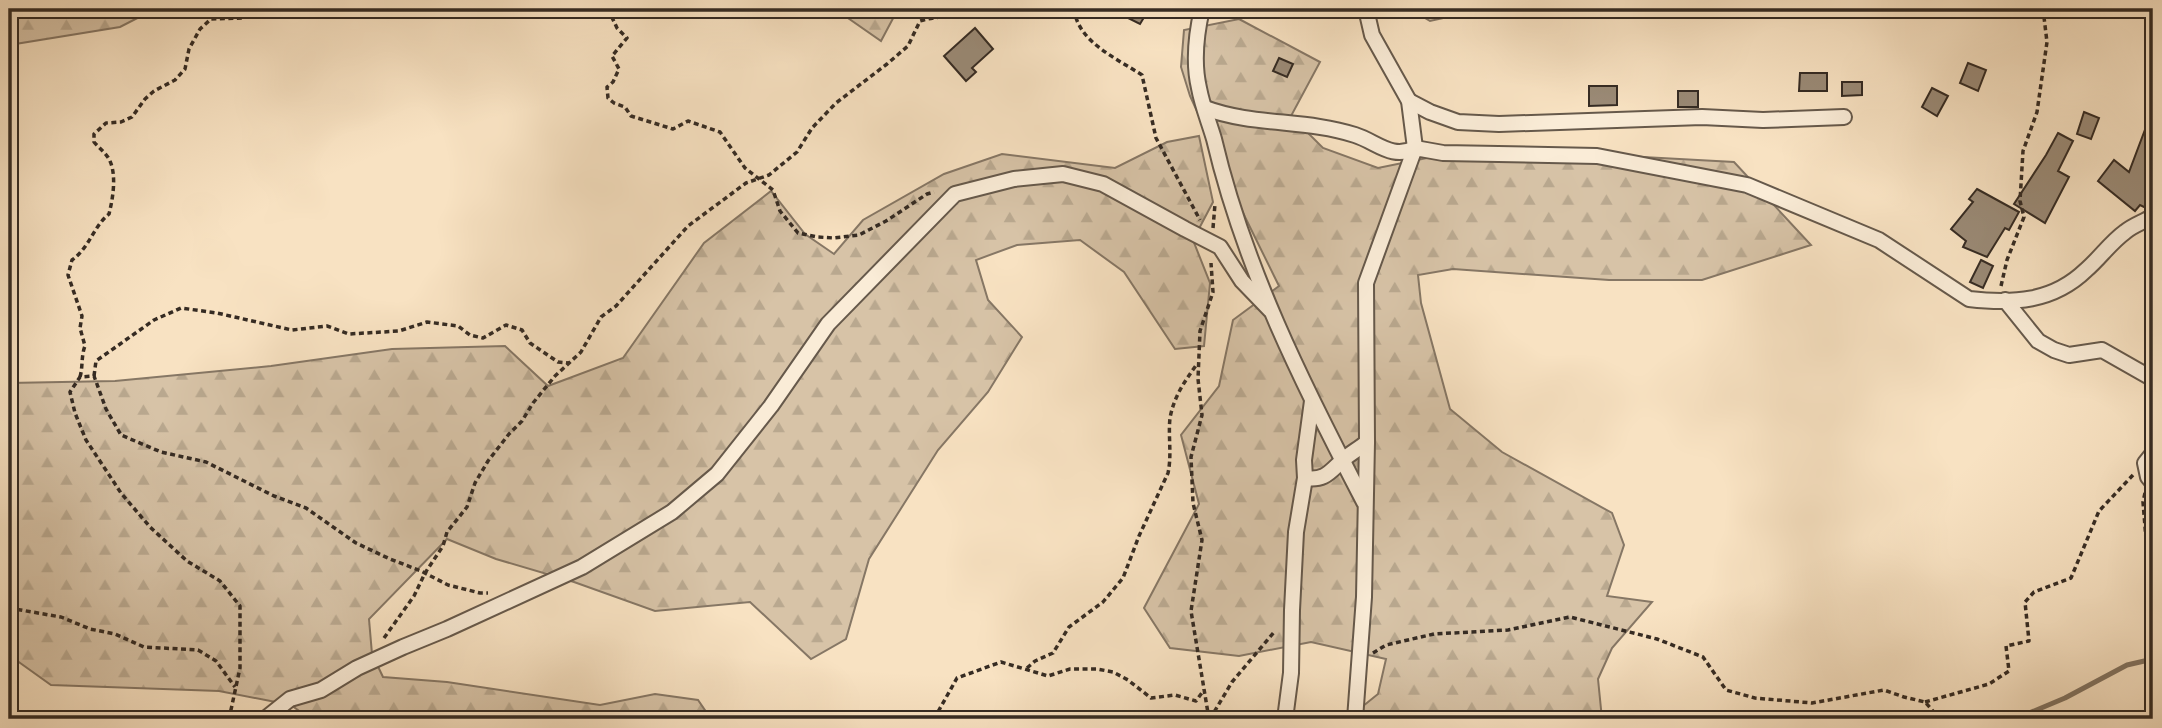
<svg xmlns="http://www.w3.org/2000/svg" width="2162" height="728" font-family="'Gentium Book Plus',serif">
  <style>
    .forest { fill: url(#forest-firs); stroke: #867765; stroke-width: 2 }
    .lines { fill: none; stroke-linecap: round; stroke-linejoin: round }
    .stream { stroke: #827462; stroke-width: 5 }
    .building { fill: #9a8a76; stroke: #352b23; stroke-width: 2 }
    .minor-casing { stroke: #66594b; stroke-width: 18 }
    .path { stroke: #352b23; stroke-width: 3.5; stroke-dasharray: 5 3.5; stroke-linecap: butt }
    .minor { stroke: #faecd7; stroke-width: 14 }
  </style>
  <defs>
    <pattern id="forest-firs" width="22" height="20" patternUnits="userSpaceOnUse" patternTransform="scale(1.75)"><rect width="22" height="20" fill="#d7c3a7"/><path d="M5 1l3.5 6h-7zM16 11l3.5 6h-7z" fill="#b9a88f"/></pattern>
  </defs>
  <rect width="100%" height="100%" fill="#f8e2c2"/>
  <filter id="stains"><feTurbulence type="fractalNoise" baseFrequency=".00286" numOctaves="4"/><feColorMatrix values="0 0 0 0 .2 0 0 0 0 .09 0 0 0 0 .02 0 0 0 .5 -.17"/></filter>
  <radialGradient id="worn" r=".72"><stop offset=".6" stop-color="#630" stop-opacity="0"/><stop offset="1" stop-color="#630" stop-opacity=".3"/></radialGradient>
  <g class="forest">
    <path d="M9,9H155L120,27L9,45Z"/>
    <path d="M835,9H898L881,41Z"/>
    <path d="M1410,9H1484L1430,21Z"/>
    <path d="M1239,19L1320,62L1291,116L1323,148L1378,168L1476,148L1734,162L1811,245L1702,280H1609L1453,269L1418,275L1421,303L1450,409L1502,452L1612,513L1624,545L1607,596L1652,602L1612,648L1598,679L1602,719H1347L1378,694L1386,659L1311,642L1239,656L1170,648L1144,608L1199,504L1181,435L1219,386L1233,320L1279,286L1245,217L1190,96L1181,67L1184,30Z"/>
    <path d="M1199,136L1213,202L1193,240L1210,283L1204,346L1175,349L1124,272L1080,240L1017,245L976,260L988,300L1022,337L988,392L938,450L869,559L846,639L811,659L750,602L655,611L574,582L496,559L447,539L369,619L372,654L383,677L447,682L600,705L655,694L698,700L711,719H310L291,705L219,691L51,685L9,655V383L115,381L271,366L392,349L505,346L548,386L623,358L704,243L771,191L805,234L834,254L863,220L944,174L1002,154L1115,168L1167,142Z"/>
  </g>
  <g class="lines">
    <path class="stream" d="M2015,719L2065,698L2127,665L2153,659"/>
  </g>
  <g class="building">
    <path d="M1110,9H1149L1140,24Z"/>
    <path d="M975,28L993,49L972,68L976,72L966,81L944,56Z"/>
    <path d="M1279,58L1293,64L1287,77L1273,71Z"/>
    <path d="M1968,63L1986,70L1978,91L1960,83Z"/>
    <path d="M1800,73H1827V91H1799Z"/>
    <path d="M1842,82H1862V95L1842,96Z"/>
    <path d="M1589,86H1617V105L1589,106Z"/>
    <path d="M1932,88L1948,96L1937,116L1922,107Z"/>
    <rect x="1678" y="91" width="20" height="16"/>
    <path d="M2152,111L2153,197L2144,207L2140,205L2135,211L2098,181L2114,160L2129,172Z"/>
    <path d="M2084,112L2099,118L2091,139L2077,134Z"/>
    <path d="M2058,133L2073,141L2058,171L2069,177L2045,223L2014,204L2046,155Z"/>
    <path d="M1977,189L2019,212L2009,230L2005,228L1987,257L1963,247L1966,241L1951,229L1973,202L1969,199Z"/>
    <path d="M1981,260L1993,266L1983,288L1970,282Z"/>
  </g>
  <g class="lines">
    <defs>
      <g id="minor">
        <path d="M1202,9C1196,35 1193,62 1199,88C1202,105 1209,122 1214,139C1244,267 1303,385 1364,502"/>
        <path d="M1409,101L1430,112L1458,122L1499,124L1702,117L1763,120L1844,117"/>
        <path d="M1205,108C1253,126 1306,119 1355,135C1377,142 1392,160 1415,148L1409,101L1372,35L1366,9"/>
        <path d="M2005,300L2038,341L2054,350L2069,355L2102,350L2153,379"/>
        <path d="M2153,453L2145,463L2148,477L2153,483"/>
        <path d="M1305,478C1326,481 1330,471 1344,459C1351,453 1360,448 1367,442"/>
        <path d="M265,719L290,699L321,690L357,668L403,647L447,629L582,567L672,512L717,474L771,406L828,324L955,194L1014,179L1063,174L1103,184L1185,229L1220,247L1242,281L1270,310"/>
        <path d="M1285,719L1291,673L1292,610L1296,532L1305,478L1304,460L1312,401"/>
        <path d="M1355,719L1364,597L1367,442L1366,283L1415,148L1443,153L1597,156L1747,185L1879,240L1969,299C2013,304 2053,302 2086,270C2100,258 2110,243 2125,232C2133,225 2144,222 2153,216"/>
      </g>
    </defs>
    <use href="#minor" class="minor-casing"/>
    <g class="path">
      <path d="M608,9L617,28L627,38L612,56L619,69L613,82L607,87L608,98L614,103L625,107L631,116L673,129L688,121L720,132L745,168L773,190L780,211L798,233L817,237L834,238L859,235L886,221L927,194L934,192"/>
      <path d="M1074,9C1078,42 1116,58 1142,75L1156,138L1200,220"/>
      <path d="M921,19L928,9"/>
      <path d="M1213,228L1215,204"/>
      <path d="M2001,286L2007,260L2024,217L2020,201L2023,151L2037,112L2047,42L2043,9"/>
      <path d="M94,376L96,361L154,320L181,308L217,313L292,330L327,326L349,334L399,331L427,322L458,326L470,335L483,338L506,325L522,330L530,343L558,362L569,363"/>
      <path d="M80,377C83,367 81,356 85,346L80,328L82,316L68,275L72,260C90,247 93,227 109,214C113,198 117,174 109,159C105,152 99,148 94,142V134L106,123L121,122L132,117L145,99L154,91L175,80L185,69L189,49L200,29L211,19L243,18L253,9"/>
      <path d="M2145,493L2143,502L2146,539L2153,541"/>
      <path d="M9,608L61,617L90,629L115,634L144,647L198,650L216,661L235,687"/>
      <path d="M384,638L414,596L425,573L443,546L447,532L467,507L475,483L488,461L509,434L522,421L533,403L555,376L581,352L601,317L616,306L688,226L746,183L769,175L797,152L812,128L836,103L887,64L908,46L920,21C939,15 958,18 975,9"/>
      <path d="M1373,653L1386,645L1434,634L1508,630L1570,617L1657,639L1703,657L1726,690L1755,698L1812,703L1884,690L1904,697L1925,702L1940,719"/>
      <path d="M1027,668L1035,661L1053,653L1069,627L1103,602L1123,578L1139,536L1168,473C1172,455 1168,436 1170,418C1174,396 1185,381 1197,364"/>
      <path d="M1925,702L1989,684L2009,671L2006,646L2029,641L2025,602L2034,592L2071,578L2099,511L2133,475"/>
      <path d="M229,719L240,668V606L220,581L187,561L150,527L121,493L86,440L75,413L70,392L80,377L94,376L106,409L121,435L161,452L206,462L274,496L306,508L356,543L390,559L421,571L448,585L480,593H488"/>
      <path d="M934,719L957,678L1001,662L1048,676L1070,669H1097L1113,672L1128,680L1151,698L1175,695L1196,701L1204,690"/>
      <path d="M1209,719L1191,611L1202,540L1193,503L1191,457L1202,415L1198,379L1200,331L1213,292L1211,263"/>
      <path d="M1210,719L1232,682L1275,631"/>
    </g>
    <use href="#minor" class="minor"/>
  </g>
  <rect width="2162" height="728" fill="none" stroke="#f8e2c2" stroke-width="35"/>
  <rect x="10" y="10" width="2141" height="707" fill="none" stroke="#352b23" stroke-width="3.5"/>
  <rect x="18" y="18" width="2127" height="693" fill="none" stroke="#352b23" stroke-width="2"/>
  <rect width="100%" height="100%" filter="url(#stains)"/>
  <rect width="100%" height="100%" fill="url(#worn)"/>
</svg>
